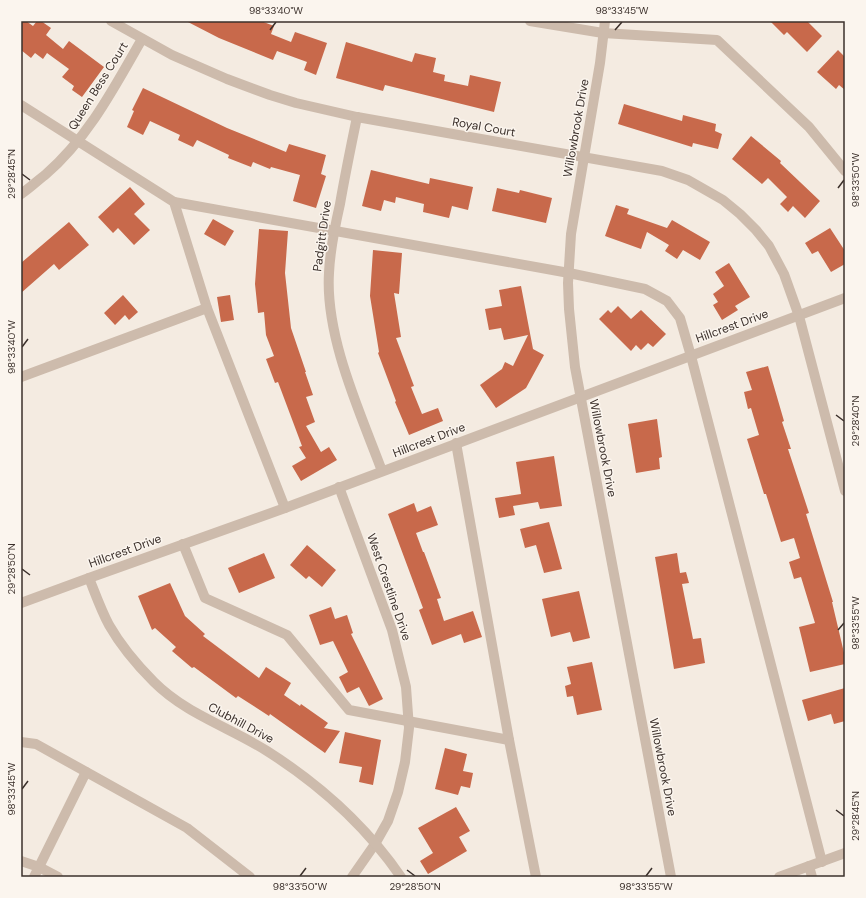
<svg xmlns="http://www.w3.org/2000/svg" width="866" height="898" font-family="'DM Sans',sans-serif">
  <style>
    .building { fill: #c8694b }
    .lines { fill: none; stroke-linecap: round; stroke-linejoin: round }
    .minor { stroke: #cdbbac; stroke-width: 10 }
    .ticks { fill: none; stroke: #3b302b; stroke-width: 1.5 }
    .labels { text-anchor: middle; stroke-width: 3; stroke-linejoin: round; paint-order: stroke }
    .street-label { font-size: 12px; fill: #3b302b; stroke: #fbf5ee }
    .neatline { fill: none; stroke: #3b302b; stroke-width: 1.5 }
    .ticks-label { font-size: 10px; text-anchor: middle; fill: #3b302b }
  </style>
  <rect width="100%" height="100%" fill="#f4ebe1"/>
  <g class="building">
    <path d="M21,21H26L33,26L37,21H41L51,28L46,35L63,49L69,41L104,67L82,97L72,90L74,86L62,77L69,69L47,53L43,59L35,53L31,58L21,50Z"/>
    <path d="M186,21H261L274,26L271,34L291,42L295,32L327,43L316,75L304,70L307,62L277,51L273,60L219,38Z"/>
    <path d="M770,21H807L822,36L807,52L787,32L784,35Z"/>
    <path d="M346,42L412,62L415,53L436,58L433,72L445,75L444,81L468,86L470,75L501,82L494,112L385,85L383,91L336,78Z"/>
    <path d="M838,50L845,57V90L839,85L836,89L817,72Z"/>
    <path d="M143,88L227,128L286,152L289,144L326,155L321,174L326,176L316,208L293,201L300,175L271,167L270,169L253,162L251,167L228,158L229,155L197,140L193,147L178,140L180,135L150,121L143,135L127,127L134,111L132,110Z"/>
    <path d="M624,104L682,121L683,115L716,124L715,131L722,134L718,149L693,143L692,147L618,124Z"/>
    <path d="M751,136L781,161L780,163L820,201L805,218L793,206L788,212L780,204L787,197L768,178L762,184L732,159Z"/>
    <path d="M371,170L429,184L430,178L473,187L468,210L452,206L449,218L423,212L424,204L396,197L395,203L384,200L381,211L362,206Z"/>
    <path d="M130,187L145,204L134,214L150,230L134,245L118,228L113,233L98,217Z"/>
    <path d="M497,188L519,193L520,190L552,198L546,223L492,211Z"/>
    <path d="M616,205L629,209L627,214L667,228L672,220L710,242L700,260L683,250L677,259L665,251L669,245L647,232L641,249L605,236Z"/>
    <path d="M213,219L234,231L225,246L204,234Z"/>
    <path d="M69,222L89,245L59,270L54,264L21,293V263Z"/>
    <path d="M830,228L845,251V264L831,272L818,251L812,254L805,243Z"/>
    <path d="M259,229L288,231L285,273L291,328L306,372H305L313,395L306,397L315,422L306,426L321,452L329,447L337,460L301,481L292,466L306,458L299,447L302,446L278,382L275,383L266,359L274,356L266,335L264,312L258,313L255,284Z"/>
    <path d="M373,250L402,253L399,294L394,293L401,337L396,338L414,386L411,387L422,414L438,408L443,421L409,435L395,402L396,401L378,353L379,352L370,296Z"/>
    <path d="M729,263L750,297L735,306L738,310L722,320L713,305L718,302L713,294L724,286L715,272Z"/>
    <path d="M521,286L533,349L544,355L526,388L496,408L480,385L502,369L505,362L513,366L528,335L504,340L501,328L489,330L485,309L502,306L499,290Z"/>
    <path d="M123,295L138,312L129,320L125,315L115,325L104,313Z"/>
    <path d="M230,295L234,320L221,322L217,297Z"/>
    <path d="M618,306L631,319L641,310L666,334L653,347L648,343L641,350L636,345L631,351L599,319L608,310L611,313Z"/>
    <path d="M768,366L784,421L782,422L791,449H788L809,513L806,514L833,602H832L845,657V664L810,672L799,627L815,623L801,577L794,579L789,562L800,558L794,538L781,542L766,494H764L747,439L759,435L751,408L748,409L744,392L752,390L746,372Z"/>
    <path d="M657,419L662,457L659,458L660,469L636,473L628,424Z"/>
    <path d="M554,456L562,506L540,509L538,502L513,506L515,515L499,518L495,498L521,494L516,462Z"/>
    <path d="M414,503L417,512L431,506L438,525L416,533L423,552H424L441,598L437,599L444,621L473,611L482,637L464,643L461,634L432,645L419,610L423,608L388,514Z"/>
    <path d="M549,522L562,569L544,573L536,545L525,548L520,529Z"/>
    <path d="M307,545L336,570L322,587L309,576L306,579L290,565Z"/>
    <path d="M264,553L275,578L239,593L228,568Z"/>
    <path d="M677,553L680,573L686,572L689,583L682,584L693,639L701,638L705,663L674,669L655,557Z"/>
    <path d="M170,583L185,616L205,634L203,636L259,678L266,667L291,683L284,695L300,706L301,704L328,723L324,728L340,731L325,753L270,714L269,716L238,696L236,698L194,667L192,668L172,651L176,647L155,628L152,630L138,596Z"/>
    <path d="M579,591L590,638L573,642L570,632L551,637L542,599Z"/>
    <path d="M331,607L335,619L347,615L353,633L351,634L383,699L369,706L359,687L347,693L339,677L348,672L333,641L320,645L309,615Z"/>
    <path d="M592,662L602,710L577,715L573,696L567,697L565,686L571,684L567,667Z"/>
    <path d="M845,688V721L834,724L831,714L808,721L802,700Z"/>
    <path d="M345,732L381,740L373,785L359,782L362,767L339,763Z"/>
    <path d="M445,748L467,754L463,771L473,773L470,788L461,786L458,795L435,789Z"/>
    <path d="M456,807L470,831L459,837L467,851L428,874L420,861L433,853L418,828Z"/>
  </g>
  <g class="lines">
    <g class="minor">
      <path d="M111,21L172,55L227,79L270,95L296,103L357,117L662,171L688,180L723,200L740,214L756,230L769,246L784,274L799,316L845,491"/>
      <path d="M530,21L603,33L717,40L809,127L845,171"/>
      <path d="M605,21L600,63L571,234L568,283L569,309L575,367L671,877"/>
      <path d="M21,105L174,202L207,308L285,508"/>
      <path d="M357,117C351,146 345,175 340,204C335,226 330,250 329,273C325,337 360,412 382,471"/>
      <path d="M21,194C30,188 37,181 45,175C88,138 114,88 142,39"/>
      <path d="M174,202L569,273L645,289L667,301L680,318L691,356L822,862"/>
      <path d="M21,377L207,308"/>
      <path d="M456,443L509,740L536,877"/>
      <path d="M339,487L392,630L406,687L409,728L405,762L398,792L388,821L375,844L352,877"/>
      <path d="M183,544L205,598L287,635L349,710L509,740"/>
      <path d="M89,578C95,593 101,610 109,625C121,646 137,665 154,682C186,714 229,727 267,751C319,784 366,826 401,877"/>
      <path d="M21,603L89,578L285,508L845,298"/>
      <path d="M21,742L36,744L187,828L250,877"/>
      <path d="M21,861L39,867L58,877"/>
      <path d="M809,866L812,877"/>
      <path d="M34,877L86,772"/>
      <path d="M779,877L845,853"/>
    </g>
  </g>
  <path class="ticks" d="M270,30L276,22M615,30L622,22M22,174L30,180M838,188L844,180M22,347L28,339M836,415L844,421M22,569L30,575M838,630L844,623M22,789L28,781M836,810L844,816M407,870L415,876M300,876L306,868M646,876L652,868"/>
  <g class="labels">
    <g class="street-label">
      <text transform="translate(98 86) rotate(-58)" y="4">Queen Bess Court</text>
      <text transform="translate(484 127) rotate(10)" y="4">Royal Court</text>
      <text transform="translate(576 128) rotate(-80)" y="4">Willowbrook Drive</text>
      <text transform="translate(322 236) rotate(-82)" y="4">Padgitt Drive</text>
      <text transform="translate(732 326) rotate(-20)" y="4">Hillcrest Drive</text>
      <text transform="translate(429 440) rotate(-21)" y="4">Hillcrest Drive</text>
      <text transform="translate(603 448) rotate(79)" y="4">Willowbrook Drive</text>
      <text transform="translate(125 551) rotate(-20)" y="4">Hillcrest Drive</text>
      <text transform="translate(389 587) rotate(71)" y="4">West Crestline Drive</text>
      <text transform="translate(241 723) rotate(28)" y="4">Clubhill Drive</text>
      <text transform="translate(663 767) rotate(79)" y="4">Willowbrook Drive</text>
    </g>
  </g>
  <rect width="866" height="898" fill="none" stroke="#fbf5ee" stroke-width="44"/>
  <rect x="22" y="22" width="822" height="854" class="neatline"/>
  <g class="ticks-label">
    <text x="276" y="14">98°33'40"W</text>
    <text x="622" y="14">98°33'45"W</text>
    <text transform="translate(11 174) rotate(-90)" y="4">29°28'45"N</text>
    <text transform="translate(855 180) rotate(-90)" y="4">98°33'50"W</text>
    <text transform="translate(11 347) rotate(-90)" y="4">98°33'40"W</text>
    <text transform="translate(855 421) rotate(-90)" y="4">29°28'40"N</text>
    <text transform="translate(11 569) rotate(-90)" y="4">29°28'50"N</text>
    <text transform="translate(855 623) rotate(-90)" y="4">98°33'55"W</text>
    <text transform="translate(11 789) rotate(-90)" y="4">98°33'45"W</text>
    <text transform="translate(855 816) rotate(-90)" y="4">29°28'45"N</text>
    <text x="300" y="890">98°33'50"W</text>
    <text x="415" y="890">29°28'50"N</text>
    <text x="646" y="890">98°33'55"W</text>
  </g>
</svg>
